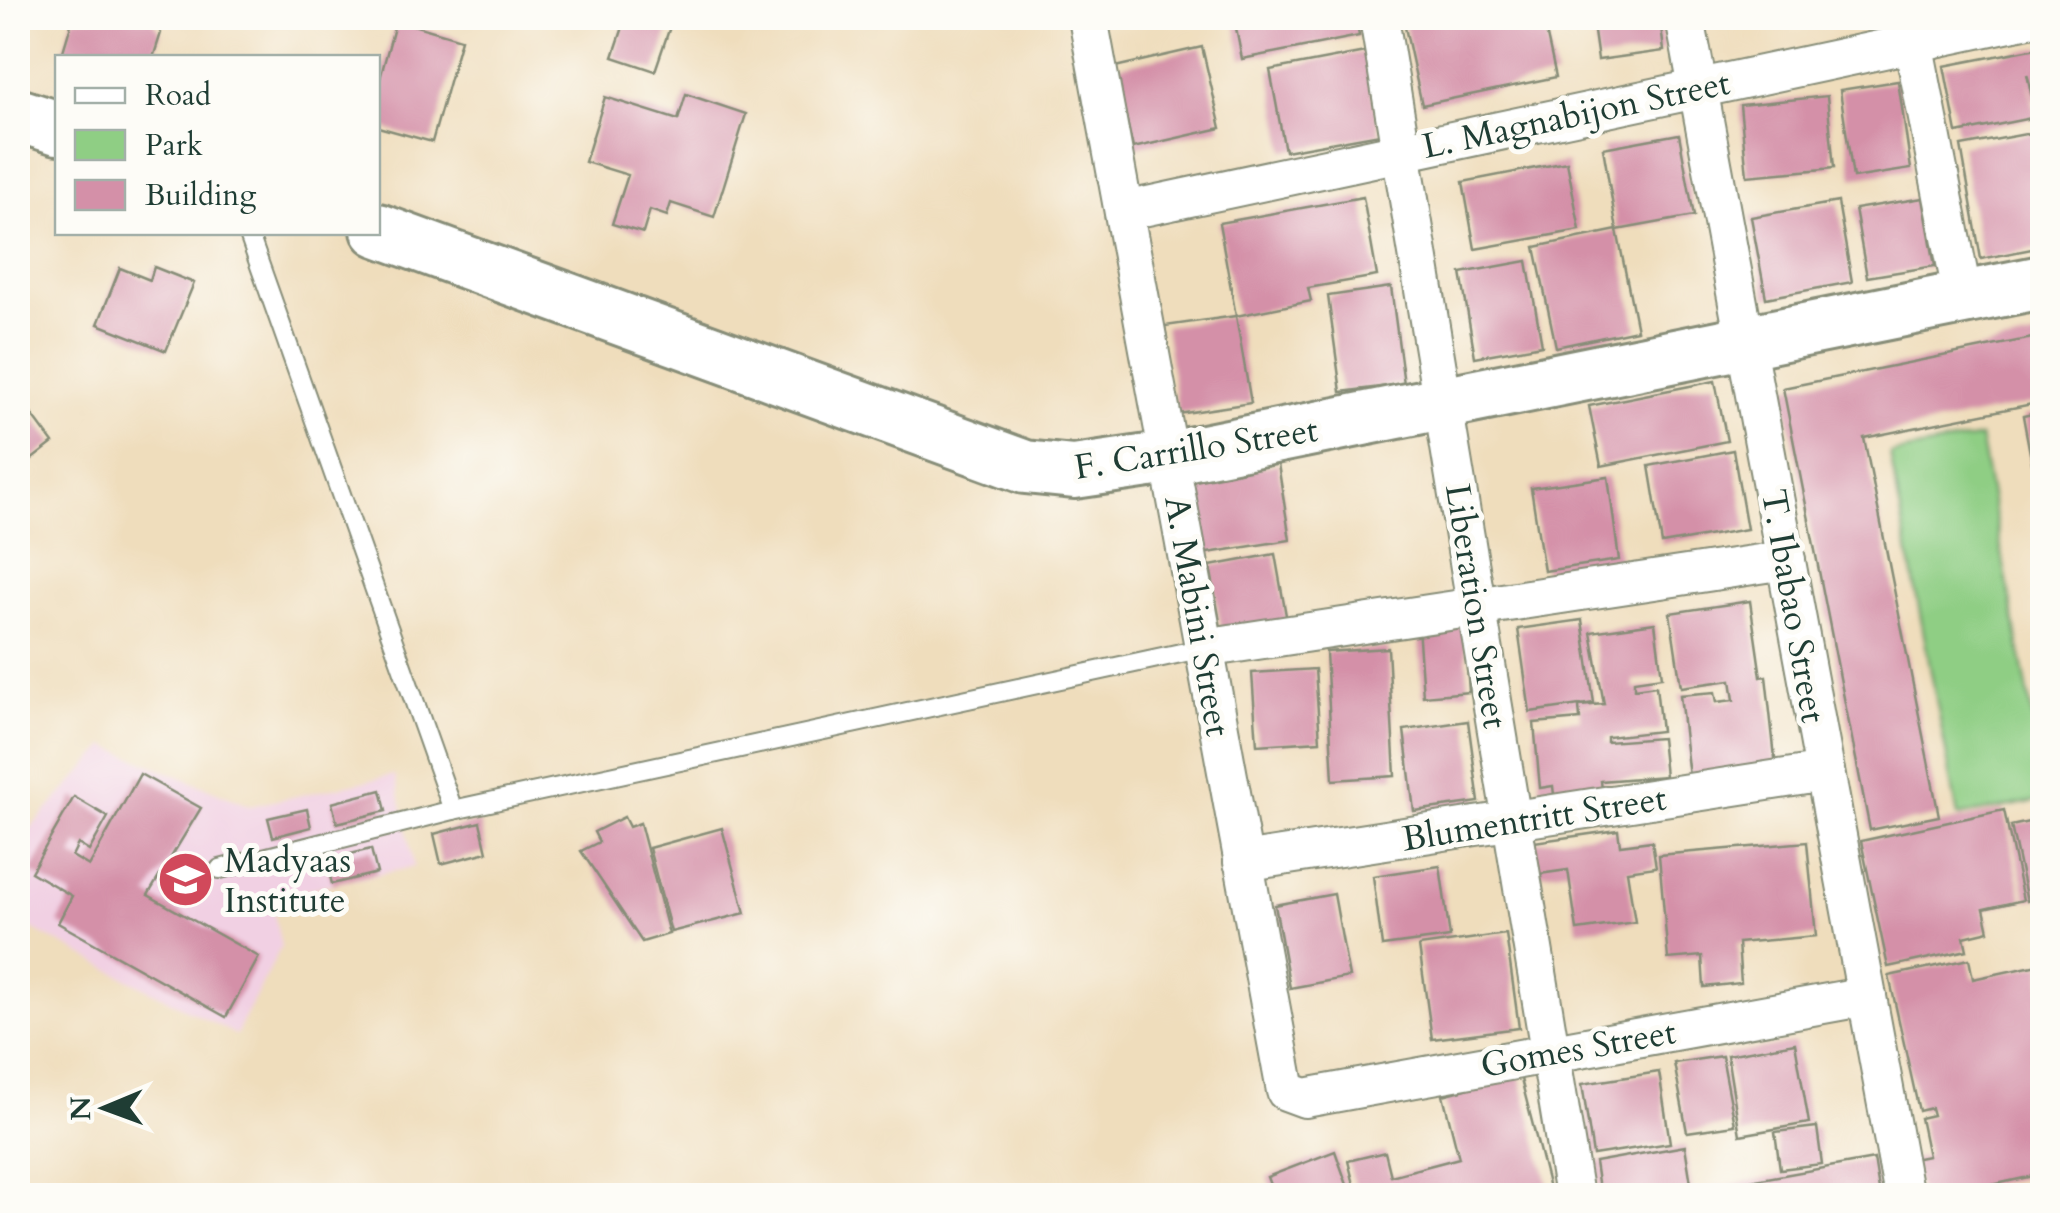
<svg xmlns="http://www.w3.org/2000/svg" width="2060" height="1213" font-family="Cardo,serif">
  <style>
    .built { fill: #f1d0e3 }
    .green { fill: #8fce84; stroke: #57865c; stroke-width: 2.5 }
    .building { fill: #d490a8 }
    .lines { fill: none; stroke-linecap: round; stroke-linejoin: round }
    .lane-casing { stroke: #878d78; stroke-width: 22 }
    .street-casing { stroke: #878d78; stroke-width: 42 }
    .secondary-casing { stroke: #878d78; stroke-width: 58 }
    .lane { stroke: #fff; stroke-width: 18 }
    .street { stroke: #fff; stroke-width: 38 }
    .secondary { stroke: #fff; stroke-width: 52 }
    .labels { text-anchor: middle; stroke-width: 10; stroke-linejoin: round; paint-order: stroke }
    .street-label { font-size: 35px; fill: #1f3d34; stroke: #fdfcf7 }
    .poi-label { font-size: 35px; fill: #1f3d34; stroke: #fdfcf7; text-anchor: start }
  </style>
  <rect width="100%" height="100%" fill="#fdfcf7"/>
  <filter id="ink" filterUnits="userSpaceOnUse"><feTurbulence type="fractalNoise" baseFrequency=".01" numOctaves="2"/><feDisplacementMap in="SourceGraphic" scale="20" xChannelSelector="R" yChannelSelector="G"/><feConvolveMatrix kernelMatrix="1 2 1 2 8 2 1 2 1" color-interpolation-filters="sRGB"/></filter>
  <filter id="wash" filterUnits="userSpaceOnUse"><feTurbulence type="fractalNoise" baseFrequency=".0048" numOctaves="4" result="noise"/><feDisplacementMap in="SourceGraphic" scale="40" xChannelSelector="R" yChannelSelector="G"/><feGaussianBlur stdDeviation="2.25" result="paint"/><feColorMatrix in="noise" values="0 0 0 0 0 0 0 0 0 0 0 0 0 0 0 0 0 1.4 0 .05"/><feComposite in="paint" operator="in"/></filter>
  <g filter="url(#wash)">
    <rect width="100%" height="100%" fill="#efddbc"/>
    <path class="built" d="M106,746L250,806L395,775L414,867L271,897L281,947L236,1035L30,928L18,893V842Z"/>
    <path class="green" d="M1980,437L2042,767V800L1958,816L1890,454Z"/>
    <g id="blocks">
      <g class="building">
        <path d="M73,18H151L161,33L153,58H61Z"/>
        <path d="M626,18H673L655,71L613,57Z"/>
        <path d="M1234,18H1356L1359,36L1242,59Z"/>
        <path d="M1403,18H1543L1556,77L1422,105Z"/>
        <path d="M1592,18H1660L1664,51L1598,60Z"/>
        <path d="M396,20L461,39L432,142L378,127V86Z"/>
        <path d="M1202,47L1221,128L1133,148L1115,67Z"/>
        <path d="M2042,47V99L2035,101L2027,74L2036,117L1957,133L1944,66Z"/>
        <path d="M1365,52L1380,134L1285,151L1270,70Z"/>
        <path d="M1898,81L1911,169L1853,178L1840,90Z"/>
        <path d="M686,94L746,114L714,217L671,203L667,216L650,210L643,233L612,224L628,175L585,162L605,97L678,120Z"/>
        <path d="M1827,96L1834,168L1747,176L1740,105Z"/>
        <path d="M2042,131V247L1981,259L1961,146Z"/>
        <path d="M1679,134L1694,216L1617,230L1603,148Z"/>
        <path d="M1567,162L1580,230L1475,249L1463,182Z"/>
        <path d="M1363,197L1377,276L1308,288L1311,301L1236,316L1219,223Z"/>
        <path d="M1923,198L1935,266L1867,277L1855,209Z"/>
        <path d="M1838,202L1852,282L1766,298L1751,217Z"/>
        <path d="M1617,230L1637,330L1556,347L1535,247Z"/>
        <path d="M1527,261L1542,345L1475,357L1461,273Z"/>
        <path d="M154,267L194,283L166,351L98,324L120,268L150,280Z"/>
        <path d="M1391,287L1404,384L1341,392L1328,296Z"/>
        <path d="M1236,316L1251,403L1178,414L1165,326Z"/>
        <path d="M2042,336V402L1864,438L1939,816L1870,830L1783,388Z"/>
        <path d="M1715,381L1727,441L1601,466L1589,406Z"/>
        <path d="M22,401L53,443L18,470V405Z"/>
        <path d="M2042,412V511L2041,512L2023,416Z"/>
        <path d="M1733,450L1747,529L1662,544L1649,466Z"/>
        <path d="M1278,464L1290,540L1201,554L1189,479Z"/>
        <path d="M1608,477L1619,560L1544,571L1531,488Z"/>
        <path d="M1275,554L1287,621L1222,633L1210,566Z"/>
        <path d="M1750,601L1761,677L1766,676L1776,767L1689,777L1680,695L1715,692L1717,702L1734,700L1731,680L1681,687L1670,613Z"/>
        <path d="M1582,620L1594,703L1530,712L1518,629Z"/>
        <path d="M1464,623L1469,692L1423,696L1418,626Z"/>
        <path d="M1655,623L1662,677L1634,681V689L1656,686L1661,731L1607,737V742L1661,738L1665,776L1601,781L1602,790L1554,795L1553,786L1540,788L1534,723L1580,719L1579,706L1604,704L1591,632Z"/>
        <path d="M1388,648L1395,776L1333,780L1326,652Z"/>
        <path d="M1315,669L1320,741L1257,745L1252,673Z"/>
        <path d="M1468,721L1479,802L1414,811L1404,730Z"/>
        <path d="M140,774L201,808L148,895L259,957L226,1017L58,923L72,896L31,872L74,797L108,817L89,851L78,844L72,856L89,866Z"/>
        <path d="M381,790L386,811L337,823L332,803Z"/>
        <path d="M307,809L311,827L273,837L268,818Z"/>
        <path d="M2004,810L2023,900L1984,909L1989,931L1964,937L1967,950L1888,967L1861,841Z"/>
        <path d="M624,817L629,827L640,823L669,934L642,942L581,851L599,842L594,832Z"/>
        <path d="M2042,819V897L2027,901L2011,826Z"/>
        <path d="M480,822L487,852L441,864L434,834Z"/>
        <path d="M722,828L745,913L671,932L649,848Z"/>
        <path d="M1618,830L1620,845L1652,841L1656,867L1627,871L1635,922L1577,930L1568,870L1539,874L1534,842Z"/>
        <path d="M1807,842L1816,936L1738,943L1741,983L1704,987L1702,956L1668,959L1659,855Z"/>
        <path d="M371,849L377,873L332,884L326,860Z"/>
        <path d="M1440,866L1450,937L1382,946L1373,876Z"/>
        <path d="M1334,894L1349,977L1290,988L1275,905Z"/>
        <path d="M1506,934L1519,1028L1432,1039L1419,946Z"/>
        <path d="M1969,959L1973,979L2042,964V1174L1942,1196H1920L1913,1159L1928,1156L1920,1118L1933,1115L1931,1108L1919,1111L1889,976Z"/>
        <path d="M1795,1043L1809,1123L1740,1135L1727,1055Z"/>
        <path d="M1722,1056L1735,1125L1687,1132L1674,1063Z"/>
        <path d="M1659,1072L1670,1143L1593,1155L1582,1084Z"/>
        <path d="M1520,1075L1551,1196H1357L1348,1161L1385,1152L1391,1176L1459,1158L1443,1095Z"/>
        <path d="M1817,1127L1822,1164L1780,1169L1775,1132Z"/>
        <path d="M1685,1146L1693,1196H1600L1595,1162Z"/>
        <path d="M1335,1151L1351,1196H1274L1267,1177Z"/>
        <path d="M1874,1159L1880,1196H1700L1699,1190Z"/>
      </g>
    </g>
  </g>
  <g filter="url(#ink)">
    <use href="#blocks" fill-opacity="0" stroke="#878d78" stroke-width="2.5"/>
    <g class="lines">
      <defs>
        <g id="lane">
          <path d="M248,232L453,810"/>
          <path d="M220,869L453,810L1204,648"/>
        </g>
        <g id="street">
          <path d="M1088,18L1286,1091L1305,1098L1867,996"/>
          <path d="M1379,18L1574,1196"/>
          <path d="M1685,18L1904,1196"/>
          <path d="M1909,21L1963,298"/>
          <path d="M1124,211L2029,18"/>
          <path d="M1204,648L1786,560"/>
          <path d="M1243,862L1825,772"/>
        </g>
        <g id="secondary">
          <path d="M18,115L58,128"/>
          <path d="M378,230L1025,467L1074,472L1169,458L2042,282"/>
        </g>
      </defs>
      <use href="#lane" class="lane-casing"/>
      <use href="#street" class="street-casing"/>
      <use href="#secondary" class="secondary-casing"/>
      <use href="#lane" class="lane"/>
      <use href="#street" class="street"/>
      <use href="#secondary" class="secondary"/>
    </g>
  </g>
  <defs>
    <symbol id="school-disc" viewBox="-11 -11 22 22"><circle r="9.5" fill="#d1495b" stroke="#fdfcf7"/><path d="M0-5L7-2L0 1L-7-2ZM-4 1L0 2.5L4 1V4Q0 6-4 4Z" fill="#fff"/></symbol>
  </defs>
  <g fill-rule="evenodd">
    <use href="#school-disc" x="154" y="848" width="63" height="63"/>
  </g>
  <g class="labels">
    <g class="street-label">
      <text transform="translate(1576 114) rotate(-12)" y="12">L. Magnabijon Street</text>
      <text transform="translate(1196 448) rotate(-9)" y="12">F. Carrillo Street</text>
      <text transform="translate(1477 606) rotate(81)" y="12">Liberation Street</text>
      <text transform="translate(1794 606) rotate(80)" y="12">T. Ibabao Street</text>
      <text transform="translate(1198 616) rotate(80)" y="12">A. Mabini Street</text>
      <text transform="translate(1534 818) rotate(-9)" y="12">Blumentritt Street</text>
      <text transform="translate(1578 1048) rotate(-10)" y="12">Gomes Street</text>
    </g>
    <g class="poi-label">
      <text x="224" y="872">Madyaas<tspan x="224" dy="40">Institute</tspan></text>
    </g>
  </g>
  <rect width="2060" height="1213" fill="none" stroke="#fdfcf7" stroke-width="60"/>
  <rect x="55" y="55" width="325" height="180" fill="#fdfcf7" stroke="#a4b0a9" stroke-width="2.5"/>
  <rect x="75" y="88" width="50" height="15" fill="#ffffff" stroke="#a4b0a9" stroke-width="2.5"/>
  <text x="145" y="105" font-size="30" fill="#1f3d34">Road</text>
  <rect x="75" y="130" width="50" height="30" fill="#8fce84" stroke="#a4b0a9" stroke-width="2.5"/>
  <text x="145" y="155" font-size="30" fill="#1f3d34">Park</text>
  <rect x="75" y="180" width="50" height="30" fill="#d490a8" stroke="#a4b0a9" stroke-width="2.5"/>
  <text x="145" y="205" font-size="30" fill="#1f3d34">Building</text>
  <g transform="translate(105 1108) rotate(269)" stroke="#fdfcf7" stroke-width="8" paint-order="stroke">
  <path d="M0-8L18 38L0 25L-18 38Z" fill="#1f3d34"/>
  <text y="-15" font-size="28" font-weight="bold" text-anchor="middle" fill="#1f3d34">N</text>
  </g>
</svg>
